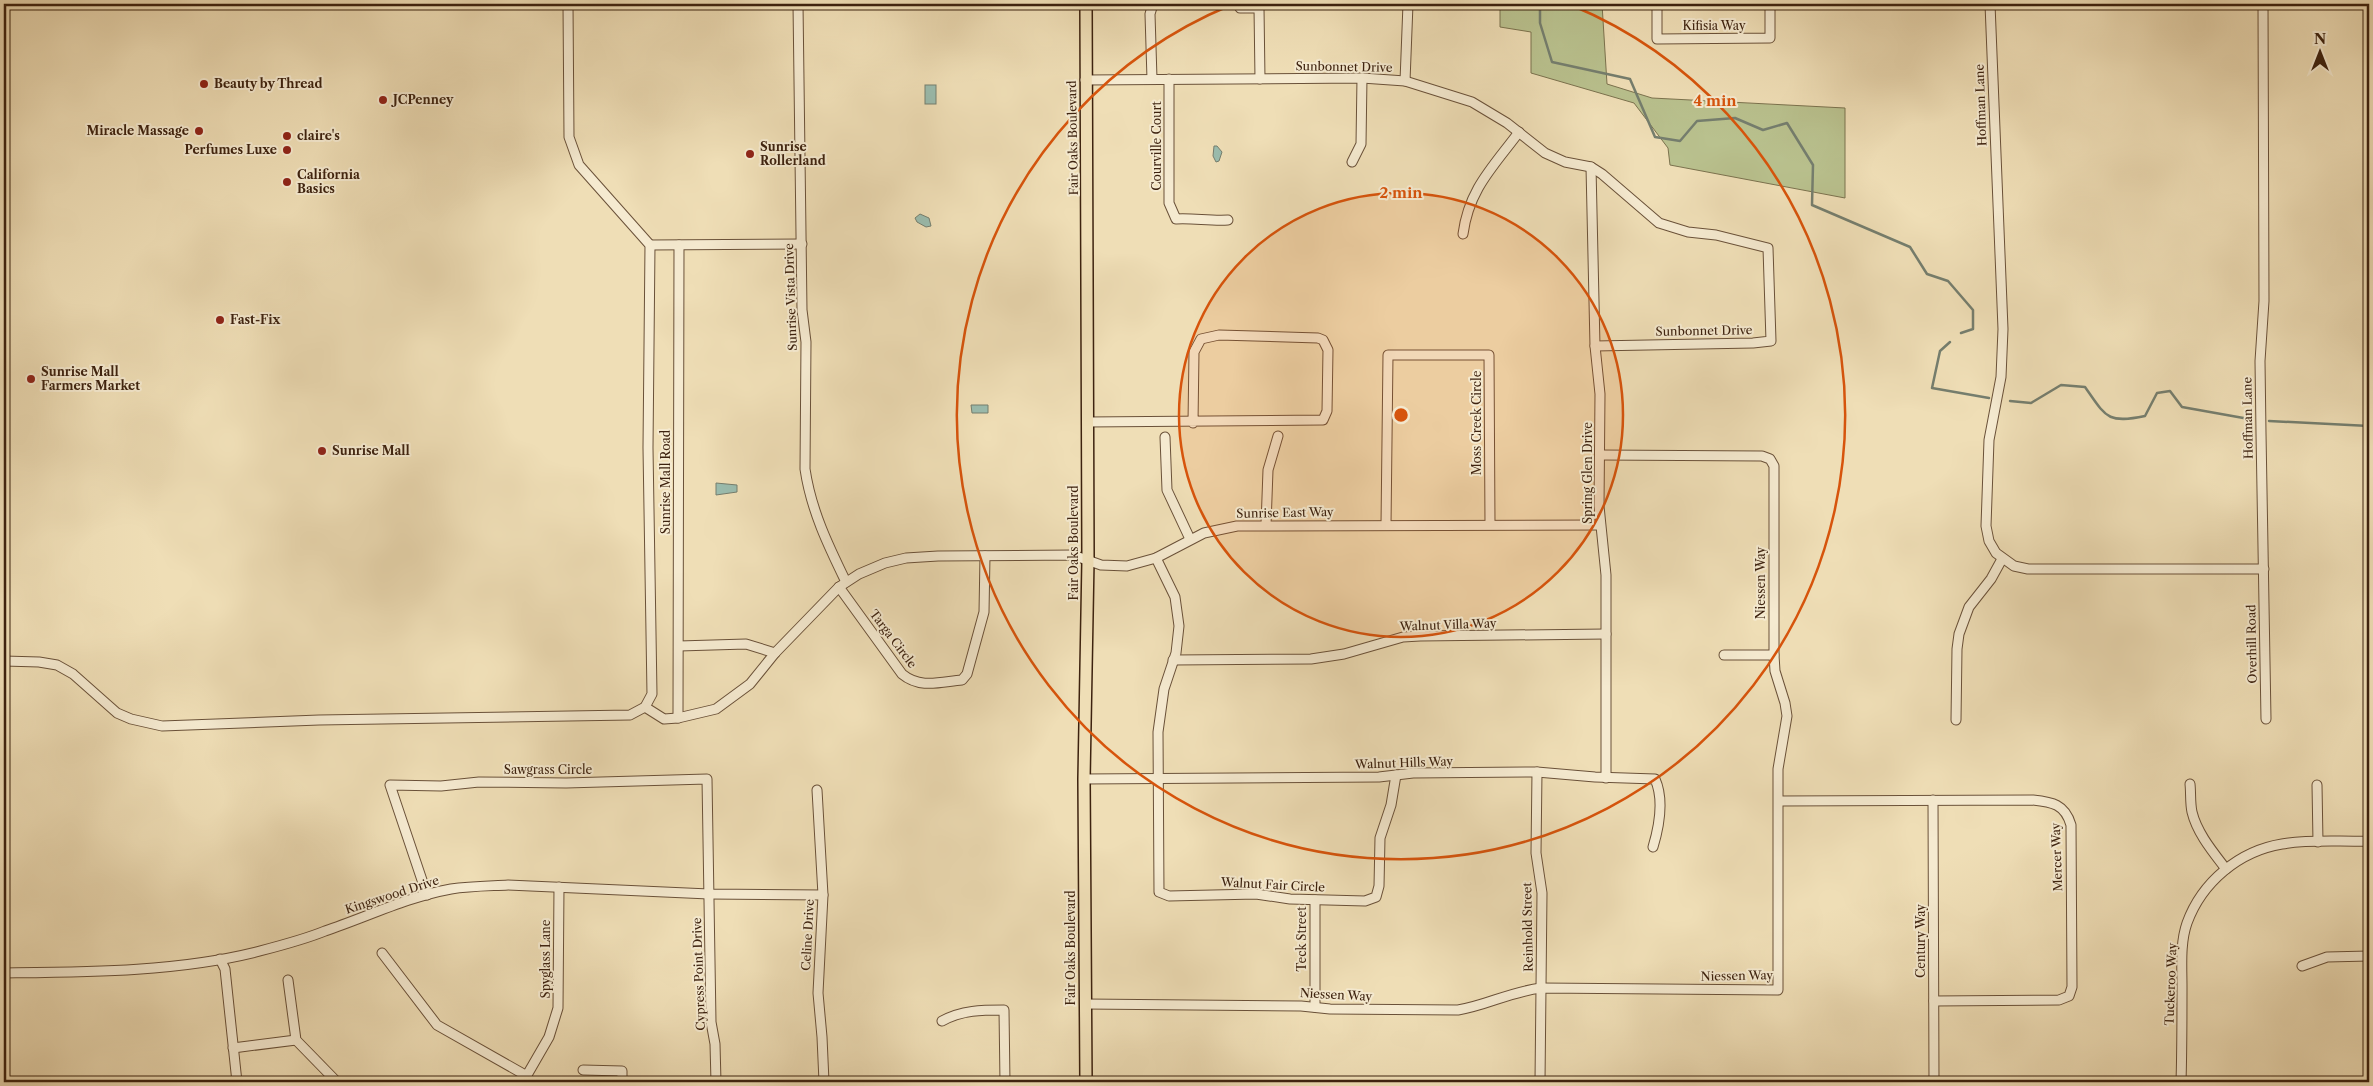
<svg xmlns="http://www.w3.org/2000/svg" width="2373" height="1086" font-family="'Libre Caslon Text',serif">
  <style>
    .green { fill: #b9c18e; stroke: #7b724e }
    .water { fill: #9abcae; stroke: #757e6e }
    .lines { fill: none; stroke-linecap: round; stroke-linejoin: round }
    .stream { stroke: #757e6e; stroke-width: 2.5 }
    .minor-casing { stroke: #6a5139; stroke-width: 11 }
    .major-casing { stroke: #3d220f; stroke-width: 14 }
    .minor { stroke: #f5ead0; stroke-width: 9 }
    .major { stroke: #efdeb6; stroke-width: 11 }
    .ring { fill: none; stroke: #d7540c; stroke-width: 2.5 }
    .poi-dot { fill: #8f2418; stroke: #f5ead0; stroke-width: 2 }
    .labels { text-anchor: middle; stroke-width: 4; stroke-linejoin: round; paint-order: stroke }
    .street-label { font-size: 12px; fill: #3d220f; stroke: #f5ead0 }
    .poi-label { font-size: 12px; font-weight: bold; fill: #3d220f; stroke: #f5ead0; text-anchor: start }
    .centre { fill: #d7540c; stroke: #f5ead0; stroke-width: 2.5 }
    .ring-label { font-size: 15px; text-anchor: middle; font-weight: bold; fill: #d7540c; stroke: #f5ead0; stroke-width: 4; stroke-linejoin: round; paint-order: stroke }
  </style>
  <rect width="100%" height="100%" fill="#efdeb6"/>
  <filter id="stains"><feTurbulence type="fractalNoise" baseFrequency=".004" numOctaves="4"/><feColorMatrix values="0 0 0 0 .2 0 0 0 0 .09 0 0 0 0 .02 0 0 0 .5 -.17"/></filter>
  <radialGradient id="worn" r=".72"><stop offset=".6" stop-color="#630" stop-opacity="0"/><stop offset="1" stop-color="#630" stop-opacity=".3"/></radialGradient>
  <path class="green" d="M1500,4H1602L1607,84L1652,98L1845,108V198L1670,165L1668,148L1634,103L1531,73V32L1500,27Z"/>
  <g class="water">
    <rect x="925" y="85" width="11" height="19"/>
    <path d="M1214,146H1217L1222,152L1219,161L1216,162L1213,156Z"/>
    <path d="M920,214L929,218L931,226L926,227L917,222L915,218Z"/>
    <path d="M971,405H988V413H972Z"/>
    <path d="M716,483L737,485V492L716,495Z"/>
  </g>
  <g class="lines">
    <g class="stream">
      <path d="M1540,4V23L1552,62L1630,79L1655,137L1680,141L1697,121L1735,118L1763,130L1787,123L1813,165L1812,205L1910,247L1927,274L1948,281L1973,310V329L1961,333"/>
      <path d="M1950,342L1940,351L1932,388L1989,398"/>
      <path d="M2010,401L2031,403L2061,385L2085,387C2106,417 2107,424 2145,416L2157,393L2170,391L2182,407L2249,419"/>
      <path d="M2269,421L2369,426"/>
    </g>
    <defs>
      <g id="minor">
        <path d="M798,4L802,310L806,342L805,469C811,510 828,545 846,582"/>
        <path d="M1657,4V39L1770,38V4"/>
        <path d="M1990,4L2003,329L2001,377L1989,440L1986,526L1989,541L1996,553L2014,566L2028,569H2264"/>
        <path d="M2263,4L2264,301L2260,361L2261,433L2266,719"/>
        <path d="M1240,8H1259L1260,79"/>
        <path d="M1152,79L1150,14L1153,4"/>
        <path d="M1169,79V203L1176,219C1193,218 1210,221 1228,220"/>
        <path d="M1085,80L1362,78L1405,81L1472,102L1507,123L1545,153L1565,162L1591,167L1602,174L1659,223L1688,232L1716,235L1768,248L1771,341L1753,343L1595,346"/>
        <path d="M1405,81L1408,4"/>
        <path d="M1352,162L1361,144L1362,78"/>
        <path d="M1591,167L1595,346L1600,394L1599,506L1606,575V778"/>
        <path d="M1463,234C1469,189 1493,167 1519,132"/>
        <path d="M650,245L802,244"/>
        <path d="M1087,422L1323,420L1327,411L1328,350L1323,340L1318,338L1219,335L1201,339L1194,352L1193,423"/>
        <path d="M1165,437L1167,490L1190,539"/>
        <path d="M1266,525L1268,470L1278,436"/>
        <path d="M1386,525L1388,355H1489L1490,524"/>
        <path d="M1156,558L1175,597L1179,626L1176,653L1164,689L1158,732L1159,892L1169,896L1256,894L1290,899L1365,901L1376,897L1379,886L1380,838L1391,805L1396,775"/>
        <path d="M839,587L902,674C920,689 940,682 962,680L967,674L984,612L985,556"/>
        <path d="M679,646L746,644L775,653"/>
        <path d="M1724,655H1774"/>
        <path d="M1173,660L1311,659L1344,654L1403,637L1420,636L1606,634"/>
        <path d="M4,661L39,662L57,665L73,674L117,713L131,719L162,726L319,720L630,715L645,707L652,694L648,448L650,245L579,165L569,137L568,4"/>
        <path d="M645,707L664,719L678,718L716,709L750,684L775,653L839,587L859,574L885,563L906,558L938,556L1073,555L1101,565L1127,566L1156,558L1204,533L1237,526L1600,525"/>
        <path d="M678,718L679,245"/>
        <path d="M1956,720L1957,649L1959,634L1969,607L1991,579L2002,559"/>
        <path d="M1537,772L1536,853L1542,893L1540,1082"/>
        <path d="M1084,779L1379,777L1413,773L1537,772L1595,777L1655,779C1664,799 1659,827 1653,847"/>
        <path d="M2190,784C2191,793 2190,803 2192,812C2197,833 2213,852 2226,869"/>
        <path d="M2317,785L2318,842"/>
        <path d="M817,790L823,895L818,993L822,1037L824,1082"/>
        <path d="M1933,800L1934,1082"/>
        <path d="M1779,801L2033,800C2052,802 2065,804 2071,825L2072,987L2069,996L2059,1000L1934,1001"/>
        <path d="M427,895L390,785L441,786L479,782L566,783L707,779L711,1022L715,1044L716,1082"/>
        <path d="M1315,900V1007"/>
        <path d="M382,953L437,1025L527,1076"/>
        <path d="M220,959L225,969L237,1082"/>
        <path d="M2302,966L2327,957L2369,956"/>
        <path d="M4,973C88,972 175,972 256,952C279,946 303,940 325,931C367,917 407,897 451,889C470,886 489,886 508,885L709,894L823,895"/>
        <path d="M288,980L296,1040L337,1082"/>
        <path d="M1085,1004L1301,1006L1330,1009L1458,1010C1488,1005 1509,992 1541,988L1778,990V769L1787,716L1785,703L1775,671L1774,655V466L1770,459L1762,456L1600,455"/>
        <path d="M942,1021C962,1010 982,1010 1004,1010L1005,1082"/>
        <path d="M233,1048L296,1040"/>
        <path d="M583,1070L622,1071V1082"/>
        <path d="M523,1082L549,1037L558,1008L559,887"/>
        <path d="M2181,1082C2182,1051 2182,1019 2182,987C2182,966 2180,943 2187,923C2202,882 2239,851 2282,844C2310,839 2341,842 2369,841"/>
      </g>
      <path id="major" d="M1086,1082L1084,779L1088,560L1086,4"/>
    </defs>
    <use href="#minor" class="minor-casing"/>
    <use href="#major" class="major-casing"/>
    <use href="#minor" class="minor"/>
    <use href="#major" class="major"/>
  </g>
  <circle cx="1401" cy="415" r="222" fill="#d7540c" fill-opacity=".12"/>
  <g class="ring">
    <circle cx="1401" cy="415" r="222"/>
    <path d="M1571 5A444 444 0 1 1 1231 5"/>
  </g>
  <g class="poi-dot">
    <circle cx="204" cy="84" r="5"/>
    <circle cx="383" cy="100" r="5"/>
    <circle cx="199" cy="131" r="5"/>
    <circle cx="287" cy="136" r="5"/>
    <circle cx="287" cy="150" r="5"/>
    <circle cx="750" cy="154" r="5"/>
    <circle cx="287" cy="182" r="5"/>
    <circle cx="220" cy="320" r="5"/>
    <circle cx="31" cy="379" r="5"/>
    <circle cx="322" cy="451" r="5"/>
  </g>
  <g class="labels">
    <g class="street-label">
      <text x="1714" y="30">Kifisia Way</text>
      <text transform="translate(1344 67) rotate(1)" y="4">Sunbonnet Drive</text>
      <text transform="translate(1981 105) rotate(-92)" y="4">Hoffman Lane</text>
      <text transform="translate(1073 138) rotate(-91)" y="4">Fair Oaks Boulevard</text>
      <text transform="translate(1157 146) rotate(-90)" y="4">Courville Court</text>
      <text transform="translate(791 297) rotate(-92)" y="4">Sunrise Vista Drive</text>
      <text transform="translate(1704 331) rotate(-1)" y="4">Sunbonnet Drive</text>
      <text transform="translate(2248 418) rotate(-91)" y="4">Hoffman Lane</text>
      <text transform="translate(1477 423) rotate(-90)" y="4">Moss Creek Circle</text>
      <text transform="translate(1588 473) rotate(-90)" y="4">Spring Glen Drive</text>
      <text transform="translate(666 482) rotate(-90)" y="4">Sunrise Mall Road</text>
      <text transform="translate(1285 513) rotate(-1)" y="4">Sunrise East Way</text>
      <text transform="translate(1074 543) rotate(-90)" y="4">Fair Oaks Boulevard</text>
      <text transform="translate(1761 583) rotate(-90)" y="4">Niessen Way</text>
      <text transform="translate(1448 625) rotate(-2)" y="4">Walnut Villa Way</text>
      <text transform="translate(893 639) rotate(53)" y="4">Targa Circle</text>
      <text transform="translate(2252 644) rotate(-91)" y="4">Overhill Road</text>
      <text transform="translate(1404 763) rotate(-2)" y="4">Walnut Hills Way</text>
      <text x="548" y="774">Sawgrass Circle</text>
      <text transform="translate(2057 857) rotate(-92)" y="4">Mercer Way</text>
      <text transform="translate(1273 885) rotate(3)" y="4">Walnut Fair Circle</text>
      <text transform="translate(392 895) rotate(-18)" y="4">Kingswood Drive</text>
      <text transform="translate(1528 927) rotate(-91)" y="4">Reinhold Street</text>
      <text transform="translate(808 935) rotate(-87)" y="4">Celine Drive</text>
      <text transform="translate(1302 939) rotate(-90)" y="4">Teck Street</text>
      <text transform="translate(1921 941) rotate(-90)" y="4">Century Way</text>
      <text transform="translate(1071 948) rotate(-90)" y="4">Fair Oaks Boulevard</text>
      <text transform="translate(546 959) rotate(-90)" y="4">Spyglass Lane</text>
      <text transform="translate(699 974) rotate(-92)" y="4">Cypress Point Drive</text>
      <text transform="translate(1737 976) rotate(-1)" y="4">Niessen Way</text>
      <text transform="translate(2171 984) rotate(-88)" y="4">Tuckeroo Way</text>
      <text transform="translate(1336 995) rotate(3)" y="4">Niessen Way</text>
    </g>
    <g class="poi-label">
      <text x="214" y="88">Beauty by Thread</text>
      <text x="393" y="104">JCPenney</text>
      <text x="189" y="135" text-anchor="end">Miracle Massage</text>
      <text x="297" y="140">claire's</text>
      <text x="760" y="151">Sunrise<tspan x="760" dy="14">Rollerland</tspan></text>
      <text x="277" y="154" text-anchor="end">Perfumes Luxe</text>
      <text x="297" y="179">California<tspan x="297" dy="14">Basics</tspan></text>
      <text x="230" y="324">Fast-Fix</text>
      <text x="41" y="376">Sunrise Mall<tspan x="41" dy="14">Farmers Market</tspan></text>
      <text x="332" y="455">Sunrise Mall</text>
    </g>
  </g>
  <circle cx="1401" cy="415" r="8" class="centre"/>
  <g class="ring-label">
    <text x="1715" y="106">4 min</text>
    <text x="1401" y="198">2 min</text>
  </g>
  <rect width="2373" height="1086" fill="none" stroke="#efdeb6" stroke-width="20"/>
  <rect x="5" y="5" width="2363" height="1076" fill="none" stroke="#3d220f" stroke-width="2.5"/>
  <rect x="10" y="10" width="2353" height="1066" fill="none" stroke="#3d220f"/>
  <g transform="translate(2320 52)" stroke="#f5ead0" stroke-width="4" paint-order="stroke">
  <path d="M0-4L9 19L0 12L-9 19Z" fill="#3d220f"/>
  <text y="-8" font-size="14" font-weight="bold" text-anchor="middle" fill="#3d220f">N</text>
  </g>
  <rect width="100%" height="100%" filter="url(#stains)"/>
  <rect width="100%" height="100%" fill="url(#worn)"/>
</svg>
